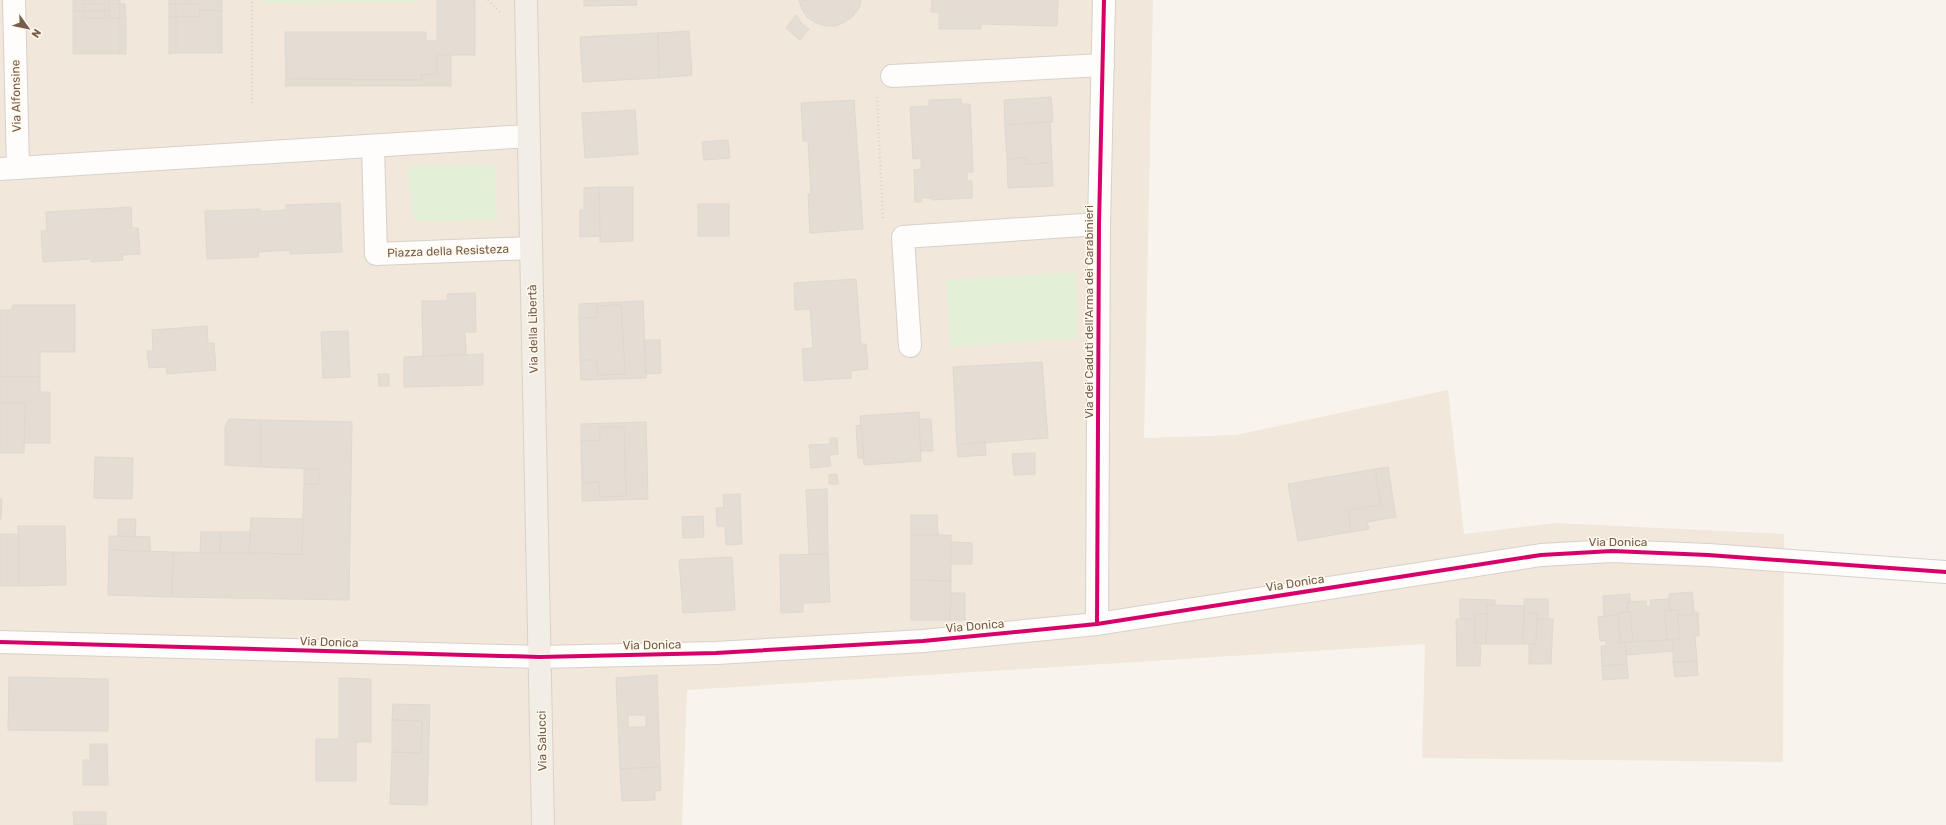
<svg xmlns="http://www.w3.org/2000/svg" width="1946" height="825" font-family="Rubik,sans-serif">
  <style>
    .residential { fill: #f1e7da }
    .green { fill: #e4efd7 }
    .building { fill: #e4ddd4; stroke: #e1d7cf; fill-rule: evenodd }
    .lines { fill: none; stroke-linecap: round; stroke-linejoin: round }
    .minor-casing { stroke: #d7d1cb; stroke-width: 24 }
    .major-casing { stroke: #d9d1ca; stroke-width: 24 }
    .path { stroke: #dad4cf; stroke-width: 2.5; stroke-dasharray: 1 3; stroke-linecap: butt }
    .minor { stroke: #fefdfc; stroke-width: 22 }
    .major { stroke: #f2eee6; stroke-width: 22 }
    .cycleway-casing { stroke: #fff9ee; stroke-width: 6 }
    .cycleway { stroke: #d6006c; stroke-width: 4 }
    .labels { text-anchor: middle; stroke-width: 3; stroke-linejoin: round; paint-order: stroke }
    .street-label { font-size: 12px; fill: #775d4b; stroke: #fff9ee }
  </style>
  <rect width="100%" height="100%" fill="#f8f4ed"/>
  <path class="residential" d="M0,0H1153L1144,438L1236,435L1448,390L1464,534L1555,523L1784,534L1783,762L1422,758L1425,644L687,690L682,825H0Z"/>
  <g class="green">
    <path d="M263,0H418V2L263,3Z"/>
    <path d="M491,165L495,169L497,216L490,220L419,221L412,216L408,169L414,166Z"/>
    <path d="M1076,272L1077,338L950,347L946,280Z"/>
  </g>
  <g class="building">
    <path d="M73,0H120V4H109V11H104V4H84V11H73Z"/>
    <rect x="169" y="0" width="7" height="4"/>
    <path d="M176,0H222V11L200,10V4H176Z"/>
    <path d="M437,0H475V55H437V74L421,75L422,80L286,79L285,32H426V41H437Z"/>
    <path d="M584,0H636L637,5L584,6Z"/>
    <path d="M799,0H861L859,8L853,16L845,22L836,26H826L816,23L807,17L802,9Z"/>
    <path d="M932,0H1058L1057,26L981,24V29H939V12H931Z"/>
    <rect x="84" y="4" width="20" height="7"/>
    <rect x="109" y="4" width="11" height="14"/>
    <path d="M120,4H125L126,18H120Z"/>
    <rect x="169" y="4" width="7" height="13"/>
    <rect x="176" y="4" width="24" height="13"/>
    <path d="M200,10L222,11V53H176V17H200Z"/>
    <path d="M73,11H84V18H105L104,11H109V18H120V54H73Z"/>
    <path d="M84,11H104L105,18H84Z"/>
    <path d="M796,15L802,24L809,29L800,40L786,28Z"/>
    <path d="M169,17H176V53L169,54Z"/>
    <rect x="120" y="18" width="6" height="36"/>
    <path d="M689,31L692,75L659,78L658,33Z"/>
    <path d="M658,33L659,78L583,82L580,37Z"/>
    <path d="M437,55H451V86H285L286,79L422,80L421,75L437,74Z"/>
    <path d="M1051,97L1053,122L1005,125L1004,100Z"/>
    <path d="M961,99V104H970L973,172H967V181H972V198L932,200V198H921L922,202H915L914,170L921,169V158L913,159L910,107L929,106V100Z"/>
    <path d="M854,100L863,229L810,233L808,194H811L808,141H803L801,103Z"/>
    <path d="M635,110L638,154L585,158L582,113Z"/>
    <path d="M1050,122L1052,163L1026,164V158L1007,159L1005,125Z"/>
    <path d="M728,140L730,158L704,160L702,142Z"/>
    <path d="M1026,158V164L1052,163L1053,186L1008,188L1007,159Z"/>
    <path d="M599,187H633V241L600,242Z"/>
    <path d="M599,187L600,236L580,237V210H584V188Z"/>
    <path d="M340,203L342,252L295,254H290V250L258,252L259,257L207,259L205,211L260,209V211H270L286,210V205Z"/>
    <rect x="698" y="204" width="31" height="32"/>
    <path d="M131,207L132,228H138L140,254L122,255L123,260L91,262V259L43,262L41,231H47L46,212Z"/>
    <path d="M856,279L861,344H866L868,369L851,371V378L804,381L802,349L813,348L810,309L795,310L794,283Z"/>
    <path d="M475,293L476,332H465L466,355L423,357L422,301H447V294Z"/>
    <path d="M643,301L646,378L581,380L580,360H597L598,375L625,374L621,305L597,306V318H579V304Z"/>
    <path d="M12,305H75V352H40V377H0V310H12Z"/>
    <path d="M621,305L625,374L598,375L597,360H580L579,318H597V306Z"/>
    <path d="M207,326L208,343H214L216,370L167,374L166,367L149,368L147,351H153L152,330Z"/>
    <path d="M348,331L350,377L323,378L321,332Z"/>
    <path d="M645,340H660L661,373L646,374Z"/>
    <path d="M483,354V385L404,387V357Z"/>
    <path d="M1042,362L1048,438L957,445L953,367Z"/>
    <path d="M378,374H389V386H379Z"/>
    <path d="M0,377H40V392H50V443H24L25,403H0Z"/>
    <path d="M0,403H25L24,453H0Z"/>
    <path d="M919,412L921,461L864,465L860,416Z"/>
    <path d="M229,419L261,420V467L225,465V427Z"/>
    <path d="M919,419H931L933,451H921Z"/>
    <path d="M261,420L352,422L349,600L172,597L173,552L302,554L304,484H319V469L261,467Z"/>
    <path d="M646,422L648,499L582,501V483L599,482L600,497L626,496L624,427H600V441H581V424Z"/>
    <path d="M861,425L864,458H858L856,426Z"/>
    <path d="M600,427H624L626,496L600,497L599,482L582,483L581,441H600Z"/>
    <path d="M830,438H837L838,454L829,455L831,466L811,468L809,445L831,444Z"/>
    <path d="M985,442L986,455L958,457L957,445Z"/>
    <path d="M1035,453V474L1014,475L1012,454Z"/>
    <path d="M95,457L133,458L132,499L94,498Z"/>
    <path d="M1388,467L1396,517L1367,522L1369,529L1351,532L1348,510L1381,505L1375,469Z"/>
    <rect x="304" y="469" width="15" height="15"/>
    <path d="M1375,469L1381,505L1348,510L1351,532L1298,541L1288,484Z"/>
    <path d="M837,474L838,484H829V475Z"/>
    <path d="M827,489L828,554L809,555L806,490Z"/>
    <path d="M740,494L742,544L726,545L725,526H717L716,508H724L723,495Z"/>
    <path d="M0,499H2L1,519H0Z"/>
    <path d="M911,515H937L938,535H911Z"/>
    <path d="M703,516L704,537L683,538L682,517Z"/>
    <path d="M251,518L303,519L302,554L249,553Z"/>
    <path d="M118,519H136L135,537L118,536Z"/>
    <path d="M18,526H65L66,585L19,586Z"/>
    <path d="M201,532H221L220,553H200Z"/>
    <path d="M221,532H250L249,553H220Z"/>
    <rect x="0" y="534" width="19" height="52"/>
    <path d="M911,535H951V581L911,580Z"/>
    <path d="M109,536L150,537V552L109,550Z"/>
    <path d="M951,542L972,543V564H951Z"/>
    <path d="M109,550L173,552L172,597L108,595Z"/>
    <path d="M828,554L830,602L803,603V612L781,613L780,555Z"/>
    <path d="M732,557L735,610L683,613L679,560Z"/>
    <path d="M911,580L951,581L950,620H911Z"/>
    <path d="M1692,592L1694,612H1698V615H1678V610H1670L1669,594Z"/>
    <path d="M951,593H965V620H950Z"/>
    <path d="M1630,594V602H1628L1627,612L1618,613V615L1604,616L1603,596Z"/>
    <path d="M1460,599L1495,600V605H1487V614H1475V619L1460,620Z"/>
    <path d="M1524,599H1548V619H1537V613L1524,614Z"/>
    <path d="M1669,599L1670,610L1665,611L1667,640L1633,642L1630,612H1627L1628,602L1646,601V607L1651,606L1650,600Z"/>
    <path d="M1487,605L1524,606L1523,644H1486Z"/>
    <path d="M1678,610L1679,639L1667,640L1665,611Z"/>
    <path d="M1630,612L1633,642L1620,643L1618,613Z"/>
    <path d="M1537,613L1536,644H1523L1524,614Z"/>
    <path d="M1475,614H1487L1486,644L1475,643Z"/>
    <path d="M1618,615L1620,643L1625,642L1627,664L1602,666L1601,646H1606V640L1600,641L1598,617Z"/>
    <path d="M1678,615H1698L1699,636H1695L1697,661L1673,662V640L1679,639Z"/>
    <path d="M1456,619H1475V643H1481L1480,666H1457Z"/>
    <path d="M1537,619H1553L1551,664H1529V644H1536Z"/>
    <path d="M1673,640V651L1626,655L1625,642Z"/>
    <path d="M1697,661L1698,675L1675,677L1673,662Z"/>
    <path d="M1627,664L1628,678L1603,680L1602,666Z"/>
    <path d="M657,675L660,767L620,769L616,678ZM628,715H646V727H628Z"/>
    <path d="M9,677L108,679V731L8,730Z"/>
    <path d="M339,678L371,679V742H356V781H316V739H339Z"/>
    <path d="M393,704L430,705L427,805L390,804L392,752L421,753L422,721L392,720Z"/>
    <path d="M392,720L422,721L421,753L392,752Z"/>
    <path d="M90,744H107L108,785H83V760H90Z"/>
    <path d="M660,767L661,790L655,791V800L622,801L620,769Z"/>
    <path d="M73,812H106V825H74Z"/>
  </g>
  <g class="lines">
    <defs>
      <g id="minor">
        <path d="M14,0L18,168"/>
        <path d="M892,76L1103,65"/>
        <path d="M373,146L376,254L531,248"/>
        <path d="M0,169L528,136"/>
        <path d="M910,346L903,237L1099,224"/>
        <path d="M1097,624L1099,224L1104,0"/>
        <path d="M0,642L540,657L716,653L923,641L1097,624L1541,555L1612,551L1708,555L1946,572"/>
      </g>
      <path id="major" d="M526,0L543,825"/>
    </defs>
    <use href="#minor" class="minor-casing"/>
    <use href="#major" class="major-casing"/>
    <g class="path">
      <path d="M488,0L500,12"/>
      <path d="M877,97L883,219"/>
      <path d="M252,103V0"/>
    </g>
    <use href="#minor" class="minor"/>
    <use href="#major" class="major"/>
    <defs>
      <g id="cycleway">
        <path d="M1097,624L1099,224L1104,0"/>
        <path d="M0,642L540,657L716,653L923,641L1097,624L1541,555L1612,551L1708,555L1946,572"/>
      </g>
    </defs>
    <use href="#cycleway" class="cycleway-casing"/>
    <use href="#cycleway" class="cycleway"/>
  </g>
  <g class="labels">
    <g class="street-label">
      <text transform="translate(16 96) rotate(-91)" y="4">Via Alfonsine</text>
      <text transform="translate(448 251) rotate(-2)" y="4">Piazza della Resisteza</text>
      <text transform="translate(1089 312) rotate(-90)" y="4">Via dei Caduti dell'Arma dei Carabinieri</text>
      <text transform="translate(533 329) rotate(-91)" y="4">Via della Libertà</text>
      <text x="1618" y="546">Via Donica</text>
      <text transform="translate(1295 583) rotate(-9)" y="4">Via Donica</text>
      <text transform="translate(975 626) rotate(-5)" y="4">Via Donica</text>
      <text transform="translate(329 642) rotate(2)" y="4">Via Donica</text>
      <text transform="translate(652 645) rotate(-1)" y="4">Via Donica</text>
      <text transform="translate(542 741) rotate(-91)" y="4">Via Salucci</text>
    </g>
  </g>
  <g transform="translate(28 28) rotate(123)" stroke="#fff9ee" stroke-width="3" paint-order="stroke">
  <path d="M0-3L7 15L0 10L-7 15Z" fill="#775d4b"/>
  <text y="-6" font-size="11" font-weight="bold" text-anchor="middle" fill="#775d4b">N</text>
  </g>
</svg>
